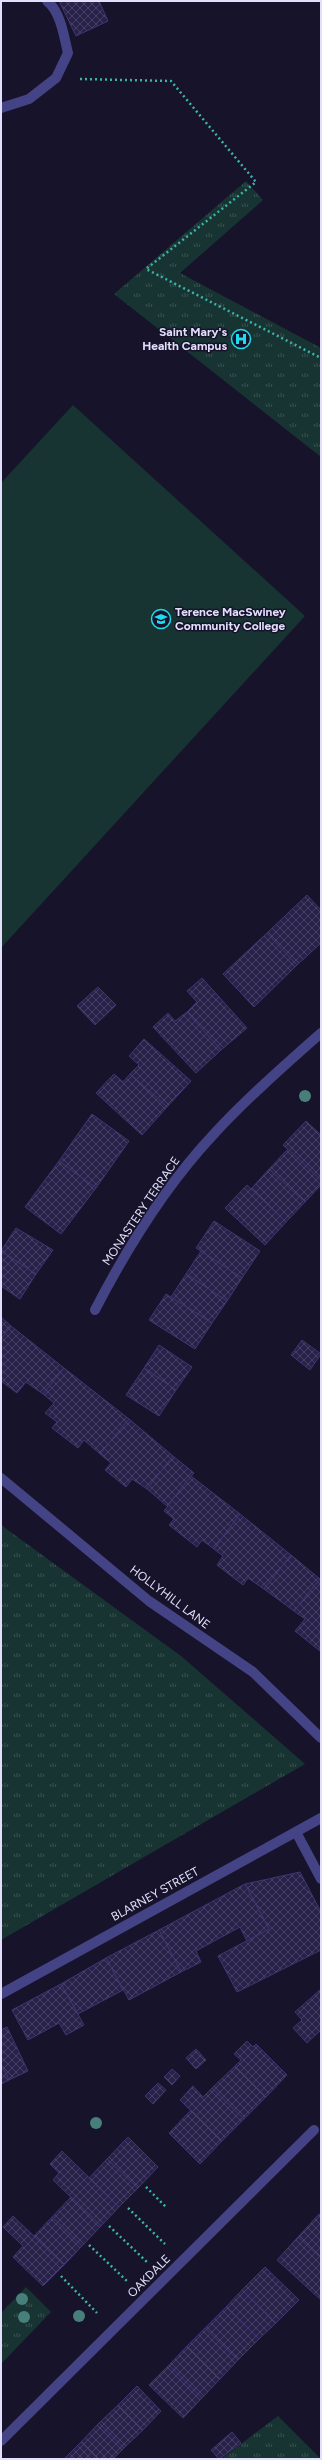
<svg xmlns="http://www.w3.org/2000/svg" width="322" height="2460" font-family="Figtree,sans-serif">
  <style>
    .grass { fill: url(#grass-tufts) }
    .pitch { fill: #173432 }
    .building { fill: url(#building-cross-hatch); stroke: #403573 }
    .lines { fill: none; stroke-linecap: round; stroke-linejoin: round }
    .path { stroke: #3cb4a9; stroke-width: 2.5; stroke-dasharray: 2 3; stroke-linecap: butt }
    .minor { stroke: #434385; stroke-width: 10 }
    .tree { fill: #487f7a }
    .labels { text-anchor: middle; stroke-width: 3; stroke-linejoin: round; paint-order: stroke }
    .poi-label { font-size: 12px; font-weight: bold; fill: #e2dffc; stroke: #17132a; text-anchor: end }
    .street-label { font-size: 12px; fill: #e2dffc; stroke: #17132a }
  </style>
  <defs>
    <pattern id="grass-tufts" width="24" height="20" patternUnits="userSpaceOnUse"><rect width="24" height="20" fill="#173432"/><path d="M3 7l-1-3M5 7V3M7 7l1-3M15 17l-1-3M17 17v-4M19 17l1-3" fill="none" stroke="#385151"/></pattern>
    <pattern id="building-cross-hatch" width="8" height="8" patternUnits="userSpaceOnUse"><rect width="8" height="8" fill="#282149"/><path d="M0 0l8 8M0 8l8-8" fill="none" stroke="#474164"/></pattern>
  </defs>
  <rect width="100%" height="100%" fill="#17132a"/>
  <g class="grass">
    <path d="M246,181L263,200L180,273L321,348V457L114,294Z"/>
    <path d="M1,1525L181,1656L305,1764L1,1940Z"/>
    <path d="M26,2287L51,2312L1,2364V2313Z"/>
    <path d="M278,2416L321,2459H221Z"/>
  </g>
  <path class="pitch" d="M73,405L305,616L1,948V483Z"/>
  <g class="building">
    <path d="M59,1H99L108,21L76,36Z"/>
    <path d="M307,895L321,910V943L297,965L267,933Z"/>
    <path d="M267,933L297,965L254,1007L223,974Z"/>
    <path d="M202,978L247,1028L221,1050L187,1012L197,1002L187,991Z"/>
    <path d="M98,987L116,1005L95,1025L77,1006Z"/>
    <path d="M187,1012L221,1050L196,1073L153,1027L168,1013L175,1021Z"/>
    <path d="M144,1039L191,1081L167,1107L130,1074L139,1065L129,1056Z"/>
    <path d="M114,1074L123,1082L130,1074L167,1107L142,1135L96,1093Z"/>
    <path d="M92,1114L129,1141L96,1188L59,1161Z"/>
    <path d="M306,1121L321,1135V1180L283,1145Z"/>
    <path d="M288,1149L321,1180V1185L305,1202L269,1169Z"/>
    <path d="M59,1161L96,1188L61,1234L25,1207Z"/>
    <path d="M269,1169L305,1202L286,1222L251,1189Z"/>
    <path d="M247,1185L286,1222L265,1245L225,1208Z"/>
    <path d="M214,1221L260,1251L242,1278L196,1248Z"/>
    <path d="M16,1228L53,1250L36,1274L1,1251Z"/>
    <path d="M1,1251L36,1274L20,1299L1,1286Z"/>
    <path d="M201,1251L242,1278L227,1301L186,1274Z"/>
    <path d="M186,1274L227,1301L212,1323L171,1297Z"/>
    <path d="M166,1294L212,1323L195,1349L149,1320Z"/>
    <path d="M1,1317L11,1326L1,1339Z"/>
    <path d="M11,1326L64,1368L43,1394L26,1382L17,1393L1,1381V1339Z"/>
    <path d="M302,1340L321,1354L310,1370L291,1355Z"/>
    <path d="M159,1345L192,1367L176,1390L144,1368Z"/>
    <path d="M64,1368L129,1419L100,1454L84,1440L78,1448L52,1428L57,1422L45,1413L54,1403L43,1394Z"/>
    <path d="M144,1368L176,1390L159,1416L126,1395Z"/>
    <path d="M129,1419L173,1456L147,1489L132,1479L126,1487L105,1470L111,1463L100,1454Z"/>
    <path d="M173,1456L194,1473L167,1506L147,1489Z"/>
    <path d="M191,1476L240,1514L214,1549L202,1540L197,1547L169,1525L174,1519L164,1511Z"/>
    <path d="M240,1514L291,1555L264,1589L248,1578L243,1585L217,1565L223,1556L214,1549Z"/>
    <path d="M291,1555L320,1579L294,1611L264,1589Z"/>
    <path d="M320,1579L321,1580L320,1651L295,1631L305,1619L294,1611Z"/>
    <path d="M300,1872L321,1912V1950L237,1992L218,1956L269,1929L245,1884Z"/>
    <path d="M245,1884L269,1929L247,1941L240,1927L196,1951L201,1962L181,1972L159,1930Z"/>
    <path d="M159,1930L181,1972L129,2000L106,1958Z"/>
    <path d="M106,1958L123,1990L78,2014L61,1984Z"/>
    <path d="M61,1984L84,2025L66,2035L59,2023L28,2040L12,2010Z"/>
    <path d="M321,1989V2030L307,2043L293,2028L302,2020L295,2012Z"/>
    <path d="M7,2027L28,2071L9,2080L1,2064V2030Z"/>
    <path d="M247,2041L253,2047L256,2044L287,2075L266,2097L235,2066L241,2060L234,2054Z"/>
    <path d="M196,2049L206,2060L196,2069L186,2058Z"/>
    <path d="M1,2064L9,2080L1,2084Z"/>
    <path d="M235,2066L266,2097L244,2119L212,2088Z"/>
    <path d="M172,2069L180,2076L172,2085L164,2077Z"/>
    <path d="M158,2083L166,2090L153,2104L145,2096Z"/>
    <path d="M193,2086L203,2097L212,2088L244,2119L222,2141L180,2100Z"/>
    <path d="M191,2110L222,2141L200,2164L169,2133Z"/>
    <path d="M128,2137L158,2167L138,2188L107,2159Z"/>
    <path d="M62,2151L119,2207L101,2226L53,2180L59,2173L50,2164Z"/>
    <path d="M107,2159L138,2188L119,2207L89,2178Z"/>
    <path d="M71,2197L101,2226L82,2246L52,2217Z"/>
    <path d="M319,2214L321,2216V2258L298,2237Z"/>
    <path d="M13,2216L64,2265L43,2286L13,2257L23,2246L3,2227Z"/>
    <path d="M52,2217L82,2246L64,2265L34,2236Z"/>
    <path d="M298,2237L321,2258V2300L277,2260Z"/>
    <path d="M265,2267L299,2300L276,2323L242,2290Z"/>
    <path d="M242,2290L276,2323L259,2339L226,2307Z"/>
    <path d="M226,2307L259,2339L238,2360L205,2328Z"/>
    <path d="M205,2328L238,2360L220,2379L187,2346Z"/>
    <path d="M187,2346L220,2379L202,2398L169,2365Z"/>
    <path d="M169,2365L202,2398L183,2418L149,2385Z"/>
    <path d="M137,2386L161,2411L143,2430L118,2405Z"/>
    <path d="M118,2405L143,2430L124,2448L99,2423Z"/>
    <path d="M99,2423L124,2448L113,2459H98L81,2442Z"/>
    <path d="M232,2432L241,2443L219,2459L211,2450Z"/>
    <path d="M81,2442L98,2459H64Z"/>
  </g>
  <g class="lines">
    <g class="path">
      <path d="M80,79L171,81L256,182L146,269L321,358"/>
      <path d="M146,2187L166,2207"/>
      <path d="M128,2208L165,2244"/>
      <path d="M109,2226L148,2263"/>
      <path d="M89,2245L128,2282"/>
      <path d="M61,2276L97,2313"/>
    </g>
    <g class="minor">
      <path d="M1,108L29,99L56,78L68,53C64,37 61,12 47,1"/>
      <path d="M95,1310C126,1250 167,1184 213,1135C245,1100 286,1064 321,1033"/>
      <path d="M1,1478L149,1601L253,1672L321,1738"/>
      <path d="M296,1832L321,1879"/>
      <path d="M1,1994L321,1818"/>
      <path d="M1,2441L314,2130"/>
    </g>
  </g>
  <g class="tree">
    <circle cx="305" cy="1096" r="6"/>
    <circle cx="96" cy="2123" r="6"/>
    <circle cx="22" cy="2299" r="6"/>
    <circle cx="79" cy="2316" r="6"/>
    <circle cx="24" cy="2317" r="6"/>
  </g>
  <defs>
    <symbol id="hospital-ring" viewBox="-11 -11 22 22"><circle r="9.5" fill="#17132a" stroke="#1bddec" stroke-width="1.5"/><path d="M-5-5h3v3.5h4V-5h3V5h-3V1.5h-4V5h-3Z" fill="#1bddec"/></symbol>
    <symbol id="school-ring" viewBox="-11 -11 22 22"><circle r="9.5" fill="#17132a" stroke="#1bddec" stroke-width="1.5"/><path d="M0-5L7-2L0 1L-7-2ZM-4 1L0 2.5L4 1V4Q0 6-4 4Z" fill="#1bddec"/></symbol>
  </defs>
  <g fill-rule="evenodd">
    <use href="#hospital-ring" x="230" y="328" width="22" height="22"/>
    <use href="#school-ring" x="150" y="608" width="22" height="22"/>
  </g>
  <g class="labels">
    <g class="poi-label">
      <text x="227" y="336">Saint Mary's<tspan x="227" dy="14">Health Campus</tspan></text>
      <text x="175" y="616" text-anchor="start">Terence MacSwiney<tspan x="175" dy="14">Community College</tspan></text>
    </g>
    <g class="street-label">
      <text transform="translate(141 1211) rotate(-56)" y="4">MONASTERY TERRACE</text>
      <text transform="translate(170 1597) rotate(37)" y="4">HOLLYHILL LANE</text>
      <text transform="translate(155 1894) rotate(-29)" y="4">BLARNEY STREET</text>
      <text transform="translate(149 2276) rotate(-45)" y="4">OAKDALE</text>
    </g>
  </g>
  <rect width="322" height="2460" fill="none" stroke="#e2dffc" stroke-width="4"/>
</svg>
